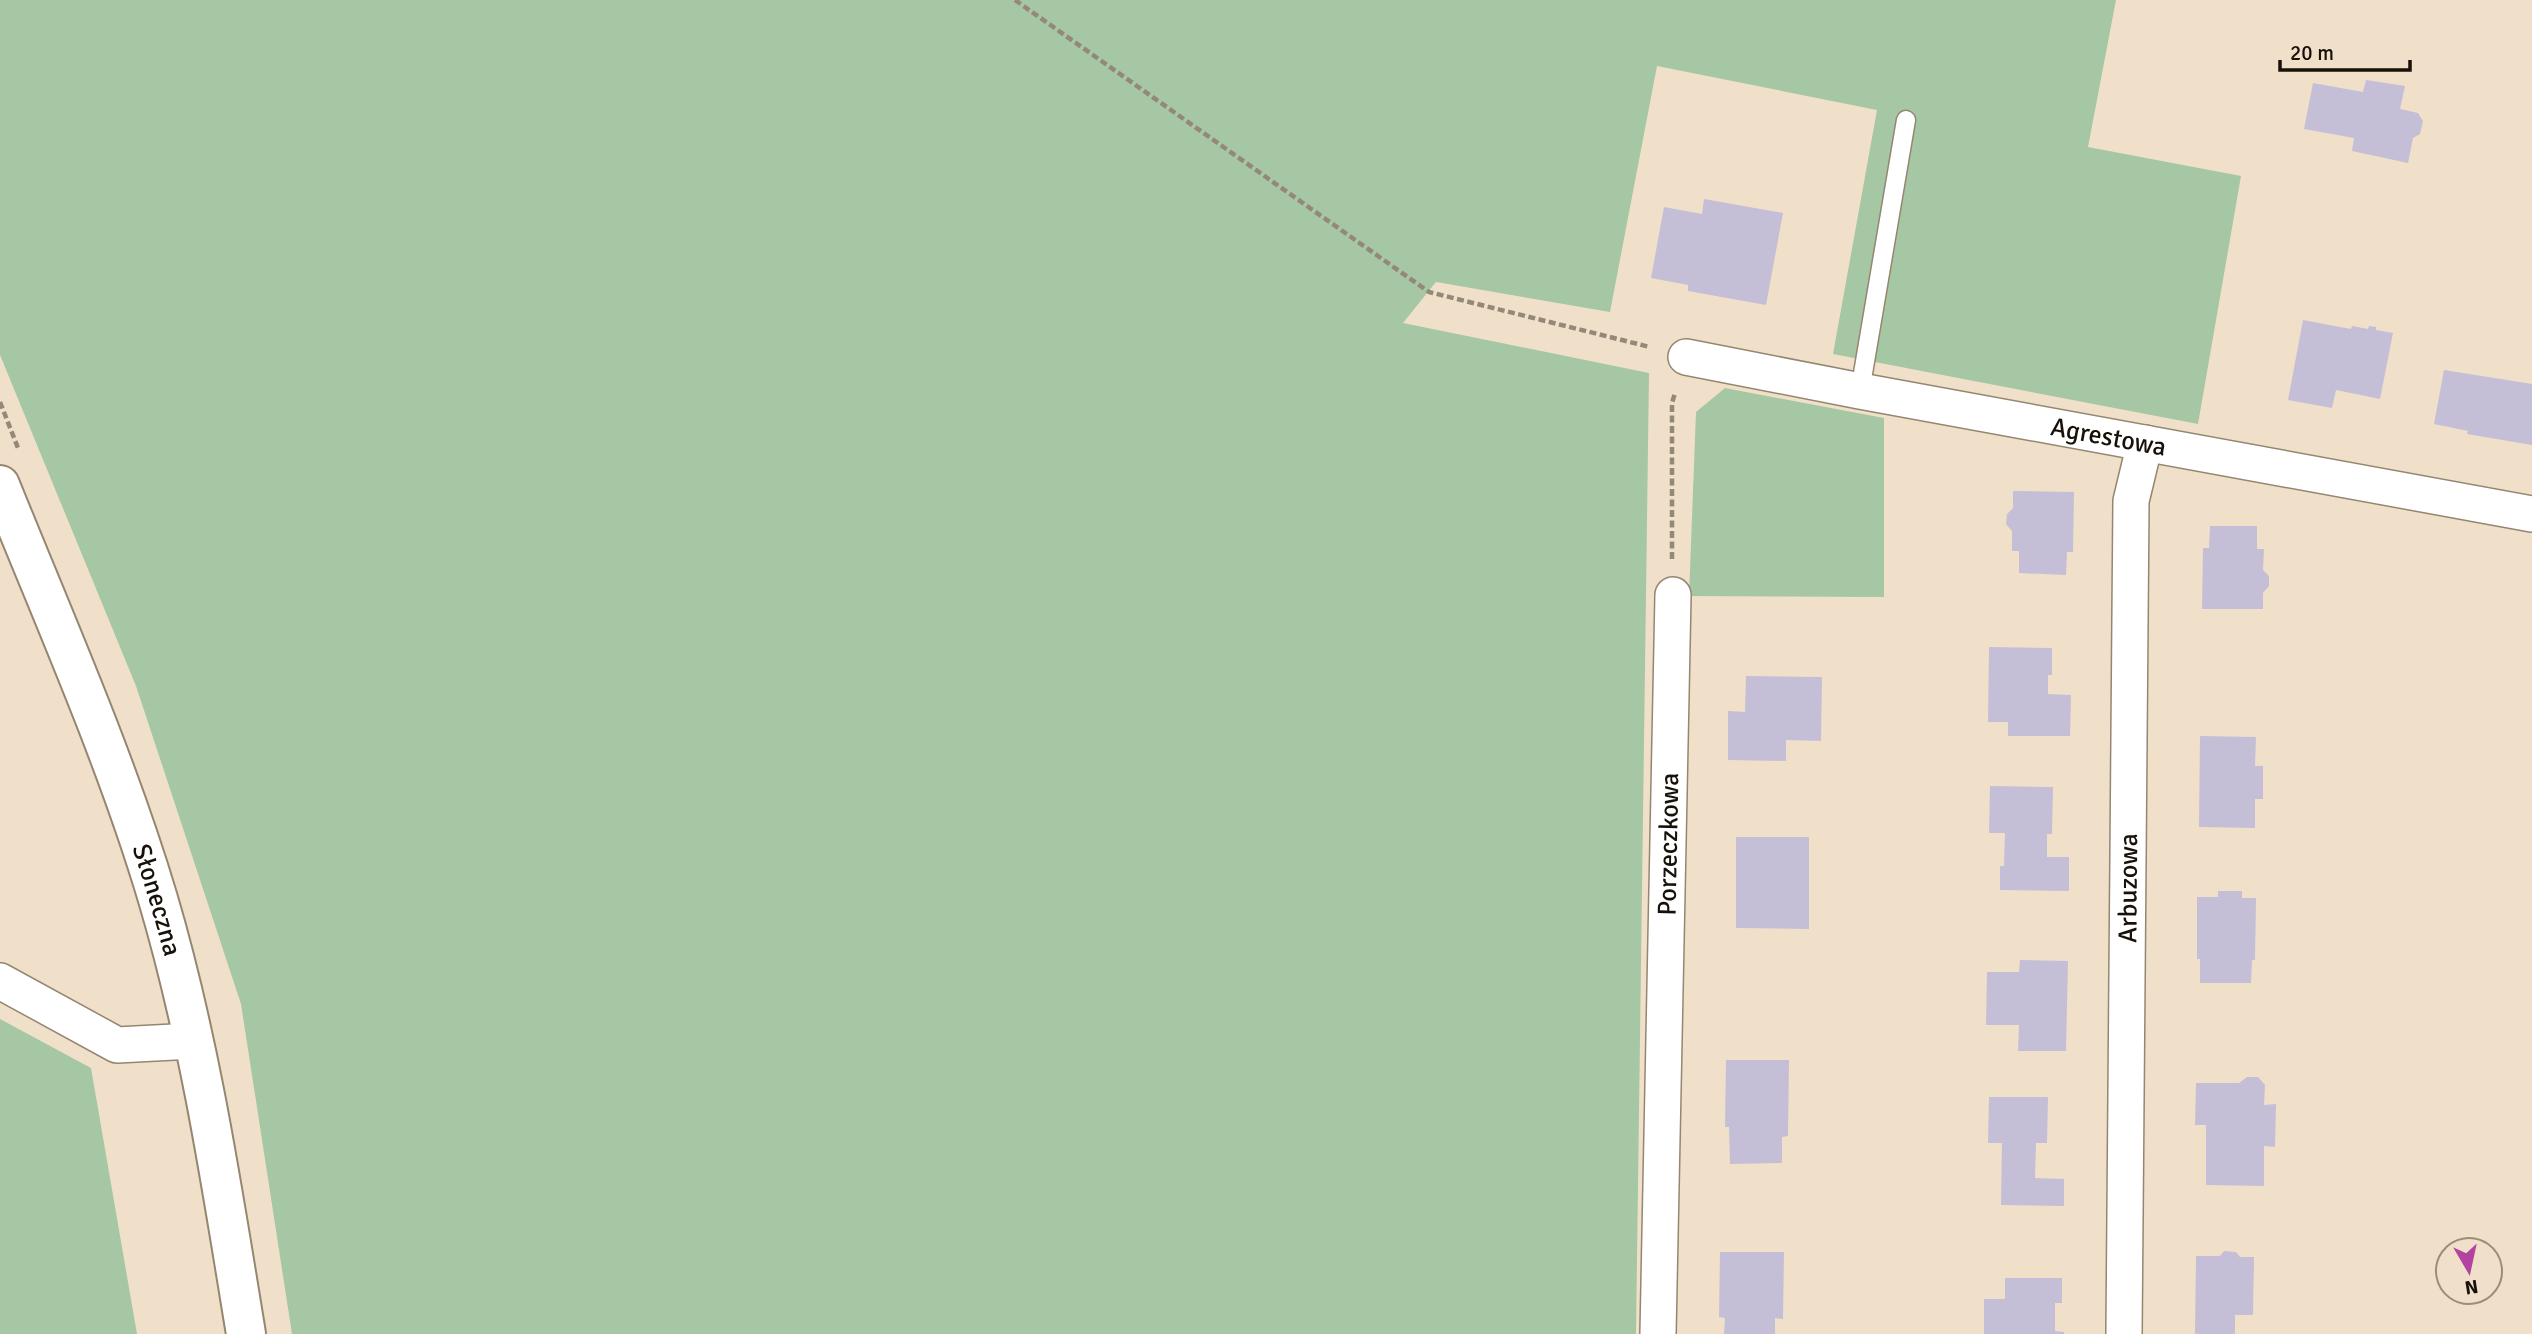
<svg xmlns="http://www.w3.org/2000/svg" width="2532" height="1334" font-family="Signika,sans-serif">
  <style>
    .green { fill: #a6c7a4 }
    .building { fill: #c5bed7 }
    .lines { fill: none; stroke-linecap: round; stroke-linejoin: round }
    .service-casing { stroke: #958671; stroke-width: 21 }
    .minor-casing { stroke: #958671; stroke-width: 38 }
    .tertiary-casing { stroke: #958671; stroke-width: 42 }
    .path { stroke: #948878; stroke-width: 4.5; stroke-dasharray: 7 3.5; stroke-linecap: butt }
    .service { stroke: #fff; stroke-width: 18 }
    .minor { stroke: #fff; stroke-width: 35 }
    .tertiary { stroke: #fff; stroke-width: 38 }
    .labels { text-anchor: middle; stroke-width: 5; stroke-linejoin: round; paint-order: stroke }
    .street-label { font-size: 26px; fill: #171109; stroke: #f0e0c9 }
  </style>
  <rect width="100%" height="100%" fill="#f0e0c9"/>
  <g class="green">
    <path d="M0,0H2116L2088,147L2241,176L2198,424L1833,354L1877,110L1657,66L1610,312L1436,282L1403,323L1649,373L1636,1334H292L241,1004L136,686L0,355Z"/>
    <path d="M1725,388L1884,418V597L1689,596L1696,412Z"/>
    <path d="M0,1019L91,1068L137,1334H0Z"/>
  </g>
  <g class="building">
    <path d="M2366,80L2405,86L2400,109L2418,113L2423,121L2420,134L2413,138L2408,163L2352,151L2354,138L2304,129L2313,83L2363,92Z"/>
    <path d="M1704,199L1783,213L1766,305L1688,291V285L1651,278L1664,207L1702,214Z"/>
    <path d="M2303,320L2351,329L2352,326L2368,329L2369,326L2376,327V330L2393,333L2380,399L2336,390L2332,408L2288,400Z"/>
    <path d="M2444,370L2532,384V445L2467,434L2468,431L2434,424Z"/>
    <path d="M2013,491L2074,492L2073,552H2067L2066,575L2019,573V551H2012V531L2006,524L2007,514L2013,508Z"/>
    <path d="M2210,526H2257V549H2264L2263,570L2269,576V586L2263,593V609H2202L2203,548H2209Z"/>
    <path d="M1989,647L2052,648V675H2048V694L2071,695L2070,736H2008V722H1988Z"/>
    <path d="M1746,676L1822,677L1821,741L1786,740V761L1728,760V711L1745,712Z"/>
    <path d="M2200,736L2256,737L2255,766H2263V799H2255V828L2199,827Z"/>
    <path d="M1990,786L2053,787L2052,834H2047V857H2069V891L2000,890V866H2004L2005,833H1989Z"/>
    <path d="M1736,837H1809V929L1736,928Z"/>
    <path d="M2218,891H2242V898H2256L2255,960H2252L2251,983H2200V959H2197V897H2218Z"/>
    <path d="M2020,960L2068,961L2066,1051H2018L2019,1025H1986L1987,972H2019Z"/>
    <path d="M1726,1060H1789L1788,1136L1782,1137V1163L1730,1164L1729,1127H1725Z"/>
    <path d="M2247,1077H2258L2265,1085L2264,1105L2276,1104L2275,1147L2264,1146V1186L2206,1185V1125H2195L2196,1083H2239Z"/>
    <path d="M1989,1097H2048L2047,1143H2036L2035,1178L2064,1179V1206L2001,1205L2002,1143H1988Z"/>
    <path d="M2224,1251L2236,1252L2240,1257H2254L2253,1315H2235V1334H2195L2196,1256H2220Z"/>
    <path d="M1720,1252H1784L1783,1319L1775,1318V1334H1724L1725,1318L1719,1317Z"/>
    <path d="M2005,1278H2062V1303H2055V1331L2064,1332V1334H1984V1299H2005Z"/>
  </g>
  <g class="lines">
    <defs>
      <path id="service" d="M1860,391L1906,120"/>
      <g id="minor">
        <path id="s1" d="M1686,357L1860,391L2532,514"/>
        <path d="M0,981L117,1045L193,1041"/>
        <path id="s2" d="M1658,1334L1673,595"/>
        <path id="s3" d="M2124,1334L2131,501L2145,443"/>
      </g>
      <g id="tertiary">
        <path id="s4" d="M0,485C55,622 116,758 158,899C200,1041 222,1188 246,1334"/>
      </g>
    </defs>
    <use href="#service" class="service-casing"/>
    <use href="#minor" class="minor-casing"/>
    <use href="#tertiary" class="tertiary-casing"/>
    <g class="path">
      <path d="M1015,0L1429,292L1650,347"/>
      <path d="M0,402L18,448"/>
      <path d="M1672,559V403L1675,393"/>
    </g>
    <use href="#service" class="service"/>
    <use href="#minor" class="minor"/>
    <use href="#tertiary" class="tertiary"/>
  </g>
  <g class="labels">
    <g class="street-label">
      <text dy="9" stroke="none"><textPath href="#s1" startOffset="430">Agrestowa</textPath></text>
      <text dy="9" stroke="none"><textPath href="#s2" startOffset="490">Porzeczkowa</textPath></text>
      <text dy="9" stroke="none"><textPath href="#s3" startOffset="446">Arbuzowa</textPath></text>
      <text dy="9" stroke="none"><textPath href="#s4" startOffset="444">Słoneczna</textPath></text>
    </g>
  </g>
  <g transform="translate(2469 1271) rotate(171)"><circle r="33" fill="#f0e0c9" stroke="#998d7c" stroke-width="2"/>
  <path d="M0-5L12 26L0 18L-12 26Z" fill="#b343a0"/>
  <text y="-10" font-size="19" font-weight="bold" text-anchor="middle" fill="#171109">N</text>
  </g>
  <path d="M2280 60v10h130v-10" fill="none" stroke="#171109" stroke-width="3.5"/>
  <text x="2290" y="60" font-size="21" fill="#171109" stroke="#f0e0c9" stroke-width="5" paint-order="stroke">20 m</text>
</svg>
